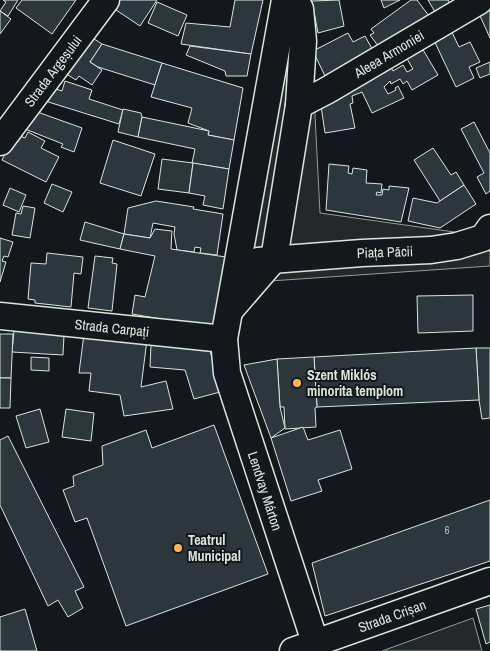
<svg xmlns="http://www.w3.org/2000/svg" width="490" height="651" font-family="'Archivo Narrow',sans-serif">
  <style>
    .parking { fill: #24282b; stroke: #939e99 }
    .building { fill: #2c363c; stroke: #d8e6dc }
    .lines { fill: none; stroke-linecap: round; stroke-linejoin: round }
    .minor-casing { stroke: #d8e6dc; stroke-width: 29 }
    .minor { stroke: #14181c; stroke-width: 26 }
    .poi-dot { fill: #ffb74d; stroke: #14181c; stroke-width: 2 }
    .labels { text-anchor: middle; stroke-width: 4; stroke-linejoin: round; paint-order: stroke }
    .number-label { font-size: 11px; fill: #adbab4 }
    .street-label { font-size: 14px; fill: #d8e6dc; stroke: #14181c }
    .poi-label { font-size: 14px; font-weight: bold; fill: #d8e6dc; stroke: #14181c; text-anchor: start }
  </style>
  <rect width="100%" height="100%" fill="#14181c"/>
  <g class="parking">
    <path d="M269,27L306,34L314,95L320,213L490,237V266L226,284Z"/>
    <path d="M473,618L482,651H382Z"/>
  </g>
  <g class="building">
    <path d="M3,0H18L8,16L0,11L6,2Z"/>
    <path d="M22,0H76L52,34L16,8Z"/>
    <path d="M114,0H157L140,26L110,6Z"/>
    <path d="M235,0H263L251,54L181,44L186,23L230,27Z"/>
    <path d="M339,0L344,26L318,33L312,1Z"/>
    <path d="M381,0H400L384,8Z"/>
    <path d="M411,0H417L429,16L381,50L370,35L374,33L371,29Z"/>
    <path d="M428,0H448L450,4L435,12Z"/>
    <path d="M490,1V38L476,7Z"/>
    <path d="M157,2L187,15L178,36L148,23Z"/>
    <path d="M0,11L11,19L0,34Z"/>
    <path d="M449,26L459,47L470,42L480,62L469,67L474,78L456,87L431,34Z"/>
    <path d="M85,33L102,44L90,62L102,70L92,85L79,76L76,80L60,70Z"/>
    <path d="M348,33L353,42L365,36L375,54L330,76L329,74L325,76L313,51Z"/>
    <path d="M419,43L438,75L412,90L407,81L403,84L400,79L391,84L390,81L384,87L388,94L396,90L395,88L398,86L404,98L372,113L362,92L352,96L353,103L350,104L355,128L325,133L320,99L387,60L393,71L403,65L407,72L413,69L403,52Z"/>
    <path d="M102,44L162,63L155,85L98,67L90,62Z"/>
    <path d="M190,46L251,54L247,76H226L225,71L186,55Z"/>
    <path d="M490,62V74L480,78L476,68Z"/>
    <path d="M162,63L243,88L234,140L208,135L209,131L188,123L192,108L151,97Z"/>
    <path d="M65,81L92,90L89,99L123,110L119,124L42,100L47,86L62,91Z"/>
    <path d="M29,109L82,128L74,152L61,147L63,144L20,127Z"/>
    <path d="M123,109L141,113L142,117L138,137L118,132Z"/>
    <path d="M142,117L209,131L208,135L234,140L229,169L192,163L195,149L138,137Z"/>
    <path d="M474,122L490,153V191L486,194L477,177L484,173L461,129Z"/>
    <path d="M28,132L45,141L41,148L59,157L46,182L2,160L15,134L25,138Z"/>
    <path d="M113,140L155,154L141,196L100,183Z"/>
    <path d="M433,148L451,175L456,172L464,185L440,201L414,160Z"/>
    <path d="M162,159L193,163L189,193L158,189Z"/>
    <path d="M193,163L229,169L223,209L203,205L205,196L189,193Z"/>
    <path d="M329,164L349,166L348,173L352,174L353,168L367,170L366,183L382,184L381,193L377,192L376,195H382L383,189L389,190V186L409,188L401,222L326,210Z"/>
    <path d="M52,184L72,192L63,212L44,203Z"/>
    <path d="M464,185L476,204L440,228L408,221L413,198L437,203Z"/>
    <path d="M10,188L26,195L19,212L3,205Z"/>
    <path d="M156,201L194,207L193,209L223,214L217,255L200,253L201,248L195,247L194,252L177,250L174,234L175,227L153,223L150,238L124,234L128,208Z"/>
    <path d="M23,206L35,208L30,238L12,235L16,213L21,214Z"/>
    <path d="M85,222L124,234L120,249L80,240Z"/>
    <path d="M155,229L172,231L171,249L226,257L212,328L132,314L135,295L145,297L155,256L120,249L124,234L150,238Z"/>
    <path d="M0,238L13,242L8,257L4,256L2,261L6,262L0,282Z"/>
    <path d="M47,253L83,257L81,274L74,273L71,307L35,303V300L28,299L31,263L46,264Z"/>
    <path d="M95,256L113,258L112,263L117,264L112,311L88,308Z"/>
    <path d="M473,295V331L418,333L417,296Z"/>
    <path d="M14,331L64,335L63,355L12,352Z"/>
    <path d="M0,334H13L11,378H0Z"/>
    <path d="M84,334L147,340L141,387L166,381L173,409L124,416L120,395L89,391L91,373H79Z"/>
    <path d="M151,345L210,350L220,392L194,399L185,370L150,367Z"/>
    <path d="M476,348H490V418L482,419L479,400Z"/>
    <path d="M476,348L479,400L317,407L314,357Z"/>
    <path d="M31,357L49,358V371L31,370Z"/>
    <path d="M314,357L317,407L315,408L316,427L285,429L284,407H280L277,359Z"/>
    <path d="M277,359L280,407L285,428L271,438L244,365Z"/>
    <path d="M0,378H11L10,408H0Z"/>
    <path d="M40,409L49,442L26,448L16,416Z"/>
    <path d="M66,409L94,413L91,441L62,437Z"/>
    <path d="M214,425L268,574L126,626L87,518L75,522L63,490L74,486L73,476L103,465L102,446L146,430L152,448Z"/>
    <path d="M303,427L308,440L340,430L352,469L318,480L322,491L291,501L271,438Z"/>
    <path d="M8,436L84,587L75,591L83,608L68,617L58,600L48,606L0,505V440Z"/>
    <path d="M490,500V561L325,616L312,563Z"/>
    <path d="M490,605V642L486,644L476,609Z"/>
    <path d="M25,609L37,651H0V617Z"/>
  </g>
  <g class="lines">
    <defs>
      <g id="minor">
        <path d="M285,0L224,339L227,373L315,642"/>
        <path d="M299,105L326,91L479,1"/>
        <path d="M0,142L106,0"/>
        <path d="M258,261L362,253L431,250L457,246L483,238L490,228"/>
        <path d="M230,310L274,259L299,105L303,41L300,9L295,0"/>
        <path d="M0,316L224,339"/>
        <path d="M293,651L490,581"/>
      </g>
    </defs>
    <use href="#minor" class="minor-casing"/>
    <use href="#minor" class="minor"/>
  </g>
  <g class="poi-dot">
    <circle cx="297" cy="383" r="5"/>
    <circle cx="178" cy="548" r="5"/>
  </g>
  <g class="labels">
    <g class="number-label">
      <text x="447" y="534">6</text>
    </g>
    <g class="street-label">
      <text transform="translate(389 54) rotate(-31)" y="5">Aleea Armoniei</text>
      <text transform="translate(53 71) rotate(-53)" y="5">Strada Argeșului</text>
      <text transform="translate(385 252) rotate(-2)" y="5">Piața Păcii</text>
      <text transform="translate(112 328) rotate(6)" y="5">Strada Carpați</text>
      <text transform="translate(265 491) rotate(72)" y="5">Lendvay Márton</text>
      <text transform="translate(392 616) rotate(-20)" y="5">Strada Crișan</text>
    </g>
    <g class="poi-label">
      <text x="307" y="380">Szent Miklós<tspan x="307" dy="16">minorita templom</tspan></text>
      <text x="188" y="545">Teatrul<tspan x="188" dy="16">Municipal</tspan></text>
    </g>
  </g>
</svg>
